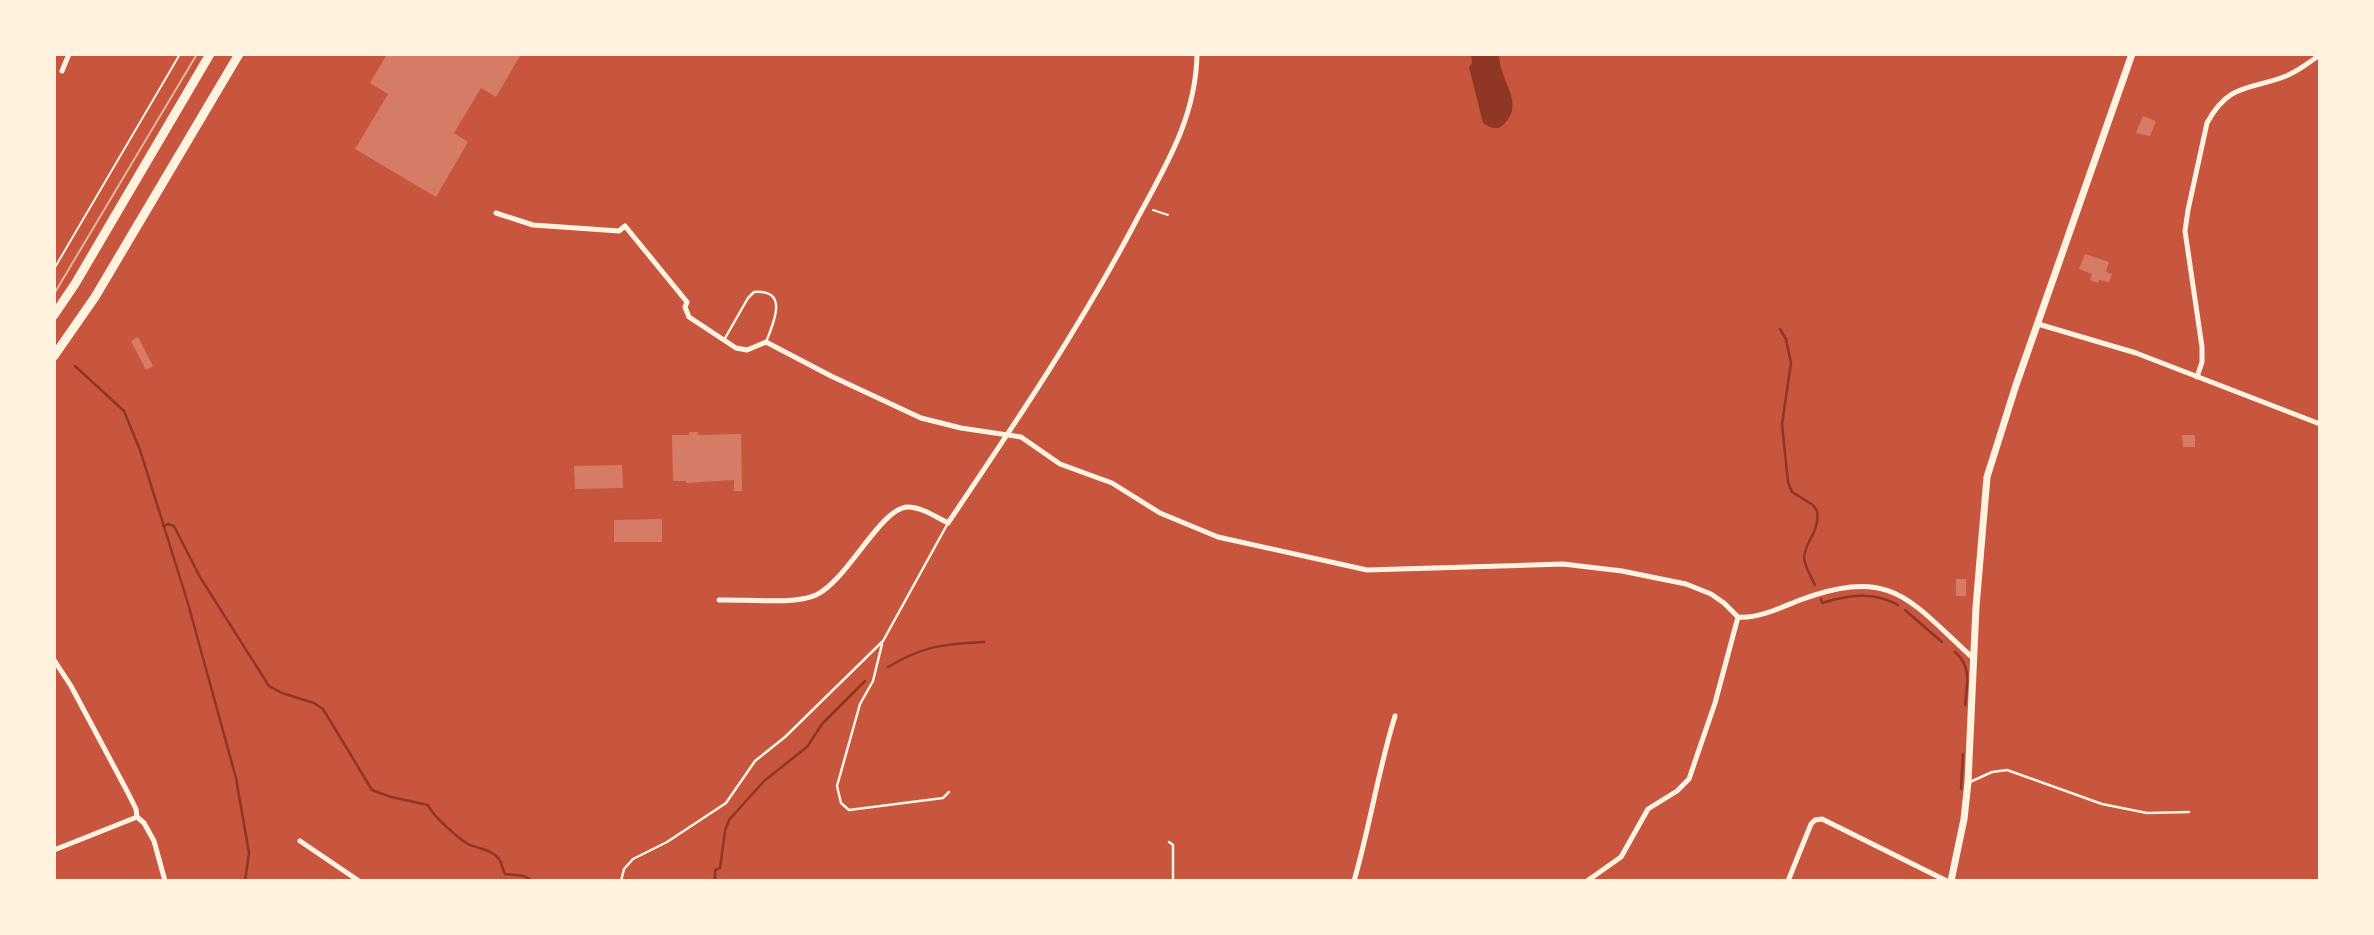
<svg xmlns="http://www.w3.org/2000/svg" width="2374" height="935" font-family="'PT Sans',sans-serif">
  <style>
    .water { fill: #8f3625 }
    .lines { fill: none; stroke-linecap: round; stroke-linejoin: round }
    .stream { stroke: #8f3625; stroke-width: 2.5 }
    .building { fill: #d67c66 }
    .path { stroke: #fff3e0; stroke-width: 2 }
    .service { stroke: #fff3e0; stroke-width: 2.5 }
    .minor { stroke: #fff3e0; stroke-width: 5 }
    .tertiary { stroke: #fff3e0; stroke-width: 7 }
    .primary { stroke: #fff3e0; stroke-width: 9 }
    .tram { stroke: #e9b49f; stroke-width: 2 }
  </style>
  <rect width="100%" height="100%" fill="#c8553d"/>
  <path class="water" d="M1471,54H1499C1499,81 1526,103 1504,124C1497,131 1491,128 1483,123L1469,67L1472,63Z"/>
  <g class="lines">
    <g class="stream">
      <path d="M1780,329L1786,339L1791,363L1782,424L1788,482L1792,492L1813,505L1817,511C1820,532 1806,539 1804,557C1804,566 1811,576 1815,585"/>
      <path d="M75,366L124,411L140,450L187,600L236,778L249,853L245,881"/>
      <path d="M163,526L168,524L174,526L200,577L269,686L282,693L314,703L323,709L372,790L391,797L428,805C432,815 459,839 468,844C478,849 492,849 499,859C502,863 502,869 505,874L524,876L533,881"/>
      <path d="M1821,599L1822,603C1848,595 1873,591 1898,605"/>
      <path d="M1905,610L1942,642"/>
      <path d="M1955,652C1972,666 1967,685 1965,705"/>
      <path d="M888,667C923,646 943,644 984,642"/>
      <path d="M1961,789L1963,754"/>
      <path d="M715,881V870L720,868L725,831L729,820L764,781L807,747L822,724L865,681"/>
    </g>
  </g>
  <g class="building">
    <path d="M387,54H521L496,97L481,88L454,133L468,142L436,197L355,149L388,94L370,83Z"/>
    <path d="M2143,116L2156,121L2150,136L2136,133Z"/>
    <path d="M2085,254L2109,262L2106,272L2112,274L2109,282L2099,280L2098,283L2090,280L2092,274L2079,269Z"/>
    <path d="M138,337L153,366L146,370L131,341Z"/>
    <path d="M689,432H698V435L741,434L742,491H734V480L686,483V481H673L672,435H689Z"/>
    <path d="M2182,435H2195V447H2183Z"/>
    <path d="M622,465L623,488L575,489L574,466Z"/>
    <path d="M662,519V542H614V520Z"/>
    <rect x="1956" y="579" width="10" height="17"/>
  </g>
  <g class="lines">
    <g class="path">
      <path d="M1153,210L1168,215"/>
      <path d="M54,269L180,54"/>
    </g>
    <g class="service">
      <path d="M724,340L748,298L754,292C789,289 774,322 766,342"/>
      <path d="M882,644L873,681L860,704L837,786L841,803L849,810L943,798L949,792"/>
      <path d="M1970,782L1992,772L2007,770L2102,804L2147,813L2189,812"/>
      <path d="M1169,842L1173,845V881"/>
      <path d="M621,881L624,869L633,859L667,842L726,803L755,761L785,737L883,641L948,523"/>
    </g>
    <g class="minor">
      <path d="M62,71L69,54"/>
      <path d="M496,213L533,225L619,231L625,226L687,302L685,307L689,317L736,348L747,350L766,342L831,376L921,418L961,428L1021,437L1060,464L1112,483L1160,513L1218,537L1367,570L1563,564L1622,571L1686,584L1711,594L1724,603L1738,617C1758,619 1782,607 1800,600C1893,566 1909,600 1974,659"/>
      <path d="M2038,324L2136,353L2320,424"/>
      <path d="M2197,377L2202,362V347L2185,231L2188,210L2207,123C2229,82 2251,90 2286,76C2299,71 2309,62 2320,55"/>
      <path d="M719,600C744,599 795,605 816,595C847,581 881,507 908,507C921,507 936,517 948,523C1014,425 1081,326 1136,221C1165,167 1196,118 1197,54"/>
      <path d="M54,660L71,686L127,791L136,809L137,817L144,823L154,841L165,881"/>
      <path d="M300,841L359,881"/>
      <path d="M54,850L137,817"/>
      <path d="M1354,881C1370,826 1378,771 1395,716"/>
      <path d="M1587,881L1621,857L1648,809L1677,791L1689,779L1715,703L1738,617"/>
      <path d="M1788,881L1811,824L1815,820L1822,819L1947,881"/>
    </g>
    <path class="tertiary" d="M1951,881L1964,819L1968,782L1976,607L1987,477L2016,385L2132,54"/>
    <g class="primary">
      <path d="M54,315L75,284L210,54"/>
      <path d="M54,356L95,297L239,54"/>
    </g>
    <path class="tram" d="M54,294L197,54"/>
  </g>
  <rect width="2374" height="935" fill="none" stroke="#fff3e0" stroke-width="112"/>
</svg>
